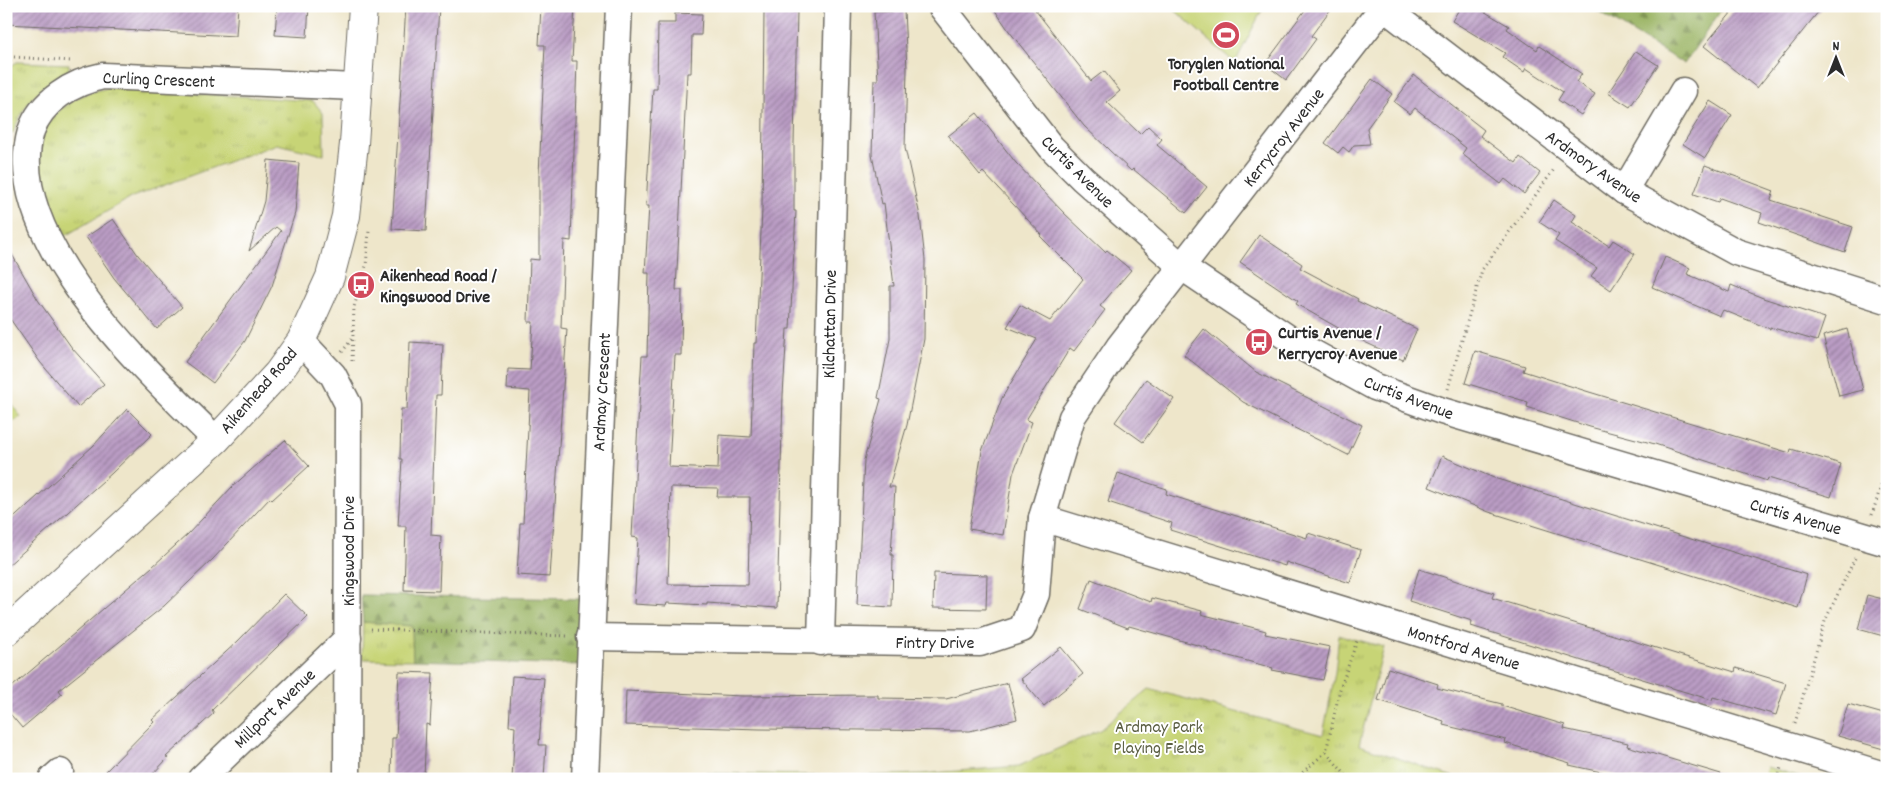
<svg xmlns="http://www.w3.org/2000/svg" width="1893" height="785" font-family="Dekko,sans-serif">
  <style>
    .grass { fill: url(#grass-tufts); stroke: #798050 }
    .forest { fill: url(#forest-firs); stroke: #647049 }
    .pitch { fill: #c7d476; stroke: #798050 }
    .building { fill: url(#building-hatch); fill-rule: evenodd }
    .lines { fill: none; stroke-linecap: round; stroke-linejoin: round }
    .minor-casing { stroke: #6f6c63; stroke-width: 29 }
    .major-casing { stroke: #6f6c63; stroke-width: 30 }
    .path { stroke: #6f6c63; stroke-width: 3; stroke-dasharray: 1 4; stroke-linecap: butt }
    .minor { stroke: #fff; stroke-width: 26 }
    .major { stroke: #fff; stroke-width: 28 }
    .labels { text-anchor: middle; stroke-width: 4; stroke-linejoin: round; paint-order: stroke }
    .poi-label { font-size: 18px; font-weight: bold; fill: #2b2b2b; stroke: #fff; text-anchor: start }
    .street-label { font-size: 18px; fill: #2b2b2b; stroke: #fff }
    .park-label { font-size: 18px; fill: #5a5e42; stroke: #fff }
  </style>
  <defs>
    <pattern id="grass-tufts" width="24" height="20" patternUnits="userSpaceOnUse" patternTransform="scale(1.25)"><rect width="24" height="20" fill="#c7d476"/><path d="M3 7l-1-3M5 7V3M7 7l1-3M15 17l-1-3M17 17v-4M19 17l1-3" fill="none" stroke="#abb666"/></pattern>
    <pattern id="forest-firs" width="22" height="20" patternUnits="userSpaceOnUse" patternTransform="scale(1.25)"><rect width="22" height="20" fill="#9db667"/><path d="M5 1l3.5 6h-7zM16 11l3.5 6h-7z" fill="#809455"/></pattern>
    <pattern id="building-hatch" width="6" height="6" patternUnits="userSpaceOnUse" patternTransform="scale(1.25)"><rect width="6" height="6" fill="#ba9cc4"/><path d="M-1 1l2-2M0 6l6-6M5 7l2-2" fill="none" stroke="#977f9f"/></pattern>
  </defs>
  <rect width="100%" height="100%" fill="#fff"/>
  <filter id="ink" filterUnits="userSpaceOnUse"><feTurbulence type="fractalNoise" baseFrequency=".02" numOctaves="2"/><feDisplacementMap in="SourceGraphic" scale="10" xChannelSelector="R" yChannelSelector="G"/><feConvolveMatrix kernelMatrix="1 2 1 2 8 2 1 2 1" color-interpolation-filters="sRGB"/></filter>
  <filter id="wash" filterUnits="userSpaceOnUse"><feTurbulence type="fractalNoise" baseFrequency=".0096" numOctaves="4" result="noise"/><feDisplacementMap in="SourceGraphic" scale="20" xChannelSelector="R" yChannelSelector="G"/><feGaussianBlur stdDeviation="1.12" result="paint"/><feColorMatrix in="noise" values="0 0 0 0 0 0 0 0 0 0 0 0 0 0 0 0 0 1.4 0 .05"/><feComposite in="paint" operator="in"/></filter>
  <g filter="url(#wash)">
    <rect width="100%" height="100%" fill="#eee6ca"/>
    <g class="grass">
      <path d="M17,62L69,64V70C41,84 24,103 13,133H6V69Z"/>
      <path d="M110,88L313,101L323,113L324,155L277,144L132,197L63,237C54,221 46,205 41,187C26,136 59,94 110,88Z"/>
      <path d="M363,622L412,626L413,660L362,659Z"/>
      <path d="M1339,635L1384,647L1359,745L1459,779H705L706,773L859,776L922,774L1019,766L1100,730L1149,689L1323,735L1335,673Z"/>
      <path d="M1767,767L1808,779H1764Z"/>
    </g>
    <g class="forest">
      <path d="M1589,6H1724L1684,64Z"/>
      <path d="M361,595L582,599L581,665L413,660L412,626L363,622Z"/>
    </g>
    <g class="pitch">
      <path d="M1170,6H1264L1235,63Z"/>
      <path d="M6,396L21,417L6,426Z"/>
    </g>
    <g id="blocks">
      <g class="building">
        <path d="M6,6H238L236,36L6,24Z"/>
        <path d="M277,6H309L307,37L275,35Z"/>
        <path d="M406,6H439L426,231L392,229Z"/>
        <path d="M541,6H575L572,61H577L571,241L564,240L561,328L567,329L550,577L517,575L520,523H523L530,391L507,389L508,369L530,370L533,322H528L530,259L539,260V175L545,45H539Z"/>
        <path d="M992,6H1032L1091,81L1104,71L1120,91L1107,102L1140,134L1148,126L1162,139L1157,145L1207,187L1186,213L1133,169L1131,171L1084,126L1009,31Z"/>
        <path d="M1308,6H1333L1311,36L1316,39L1286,80L1265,64Z"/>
        <path d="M1461,6H1475L1509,26L1507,29L1537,50L1539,46L1582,74L1576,82L1595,94L1581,115L1558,100L1563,92L1526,68L1524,72L1502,57L1505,53L1452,21Z"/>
        <path d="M1737,6H1823L1757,88L1704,46Z"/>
        <path d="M764,11L797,12L794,143V211H796L790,329H787L783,395L777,608L707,603V605L667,603L666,606L634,604L638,538L632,537L638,422L642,356H647L649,273H645L649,206H646L653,89H657L658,23H675V13L702,14L701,35H692L691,73H687L676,290H682L681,355H675L669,467L718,469L719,435L751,437L754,343H756L762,209ZM671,487L718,488L717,497H750L748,585L668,584Z"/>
        <path d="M904,11L907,69L905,148L920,216L925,260L924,339L907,425L889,487H895L891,555H893L892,607L857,605L864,460L881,399L878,398L890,339V286H894L884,203L882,204L872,155L874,80H878L874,12Z"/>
        <path d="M1636,51L1658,65L1630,107L1608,93Z"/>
        <path d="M1414,75L1484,130L1480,136L1516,163L1520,157L1540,173L1524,194L1505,179L1501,184L1462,154L1466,148L1415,108L1410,114L1394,102Z"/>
        <path d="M1372,79L1392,94L1367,128L1370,144L1354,145L1349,152L1343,147L1338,153L1325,143Z"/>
        <path d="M1710,101L1732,115L1705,158L1683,144Z"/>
        <path d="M977,113L1016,163L1064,213L1105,252L1107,250L1131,270L1100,306L1105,310L1074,351L1070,348L1026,420L1032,422L1013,474L1003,535L969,529L982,451L1002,398L1037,339L1007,327L1020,305L1050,321L1083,279L1040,236L1042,235L983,172L980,175L948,136Z"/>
        <path d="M268,160L299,163L295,213L272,286L245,341L213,383L185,362L281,231L276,227L249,251L264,201Z"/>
        <path d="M1705,165L1774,191L1771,200L1853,227L1845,252L1759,222L1762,213L1720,198L1718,202L1694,194Z"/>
        <path d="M1554,200L1576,215L1572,222L1609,246L1613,240L1635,254L1611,290L1591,276L1597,268L1555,241L1559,235L1539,222Z"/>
        <path d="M113,219L138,255L182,307L157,329L114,278L86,237Z"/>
        <path d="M1259,235L1302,264L1300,268L1358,299L1357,301L1417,329L1403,360L1356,338L1296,304L1298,301L1240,262Z"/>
        <path d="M6,244L38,300L72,348L104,384L78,407L40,362L6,313Z"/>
        <path d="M1665,257L1690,268L1687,274L1729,292L1731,285L1763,298L1825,318L1817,341L1770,327V329L1723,310L1720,316L1652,287Z"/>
        <path d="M1204,329L1256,372L1362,425L1348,455L1243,402L1184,355Z"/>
        <path d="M1847,329L1863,390L1839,396L1823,336Z"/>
        <path d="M410,342L443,344L441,395H436L431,535L441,536L439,591L404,590L406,526H398L402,459H400L401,409H407Z"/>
        <path d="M1475,351L1525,366L1523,371L1586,391L1790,453L1791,449L1841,464L1831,497L1768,478L1767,481L1655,444L1590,427L1527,407L1528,402L1465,383Z"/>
        <path d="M1146,379L1174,399L1143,442L1115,422Z"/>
        <path d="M127,409L152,434L112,473L6,567V525L93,446Z"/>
        <path d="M285,440L309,466L272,500L270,498L213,559L164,606L59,690L62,694L22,728L6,709V692L152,567L188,534L232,487Z"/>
        <path d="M1442,456L1494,478L1807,575L1798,608L1489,512L1429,487Z"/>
        <path d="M1118,473L1167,489L1166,494L1307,538L1308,533L1361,550L1350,583L1286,562L1285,566L1170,530L1172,523L1108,502Z"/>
        <path d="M1419,569L1494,593L1492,598L1735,672L1736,668L1786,683L1776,715L1713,697L1712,700L1586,662L1471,626L1472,621L1409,601Z"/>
        <path d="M934,573L987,575L986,609L933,608Z"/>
        <path d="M1091,579L1151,602L1152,598L1202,611L1201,614L1266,631L1265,634L1330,647L1323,680L1272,670L1273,668L1207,650L1208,648L1129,626L1128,628L1080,609Z"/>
        <path d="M284,594L308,617L212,710L214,713L166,757L168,758L148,779H115L106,771L154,722L152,720L238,641Z"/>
        <path d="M1867,595L1887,600V637L1858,629Z"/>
        <path d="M1061,647L1083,674L1044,706L1021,679Z"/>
        <path d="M1388,668L1438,684L1437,688L1502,704V706L1565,725L1564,729L1628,743L1627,746L1721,774V779H1633L1569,765L1570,763L1505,743L1506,740L1443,725L1444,721L1378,700Z"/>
        <path d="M399,672L433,673L430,725L426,724L424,779H391L392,738H396Z"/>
        <path d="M512,676L544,678L539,745H546L544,779H512L515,727L509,726Z"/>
        <path d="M1008,683L1017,719L970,731L760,729L625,725L626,691L743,696L878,695V698L946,699Z"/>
        <path d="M1848,704L1887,715V750L1838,736Z"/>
      </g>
    </g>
  </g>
  <g filter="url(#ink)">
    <use href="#blocks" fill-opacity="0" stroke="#6f6c63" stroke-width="1"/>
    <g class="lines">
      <defs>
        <g id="minor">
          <path d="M941,6L1051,147L1083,179L1182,267L1300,346L1375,387L1442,411L1887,543"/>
          <path d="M1383,7L1624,191L1736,252L1887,300"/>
          <path d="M1624,191L1683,91"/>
          <path d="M301,341L333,375L348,404L347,779"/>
          <path d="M216,440C149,373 0,238 31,131C41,101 73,82 103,76L356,87"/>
          <path d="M1042,518L1887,776"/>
          <path d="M590,637L980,643L1022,629L1036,594L1042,518L1072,417L1119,347L1384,6"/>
          <path d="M821,642L838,6"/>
          <path d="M52,779L60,772"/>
          <path d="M201,779L348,638"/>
          <path d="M585,779L619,6"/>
        </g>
        <path id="major" d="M6,632L216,440L278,373L301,341L330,277L346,216L354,144L363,6"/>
      </defs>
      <use href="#minor" class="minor-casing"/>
      <use href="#major" class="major-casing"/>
      <g class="path">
        <path d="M6,63L14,57L71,61"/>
        <path d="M342,352L352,339"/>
        <path d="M352,361L354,307L366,266L369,231"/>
        <path d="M1448,389L1482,270L1555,168"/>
        <path d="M1872,515L1887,466"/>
        <path d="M371,629L567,636"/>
        <path d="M1795,723L1825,621L1855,558"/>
        <path d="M1326,752L1349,779"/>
        <path d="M1295,779L1326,752L1340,689L1358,638"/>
        <path d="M1778,779L1781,767"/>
      </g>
      <use href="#minor" class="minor"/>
      <use href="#major" class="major"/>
    </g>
  </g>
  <defs>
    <symbol id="stadium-disc" viewBox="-11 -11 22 22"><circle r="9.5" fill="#d1495b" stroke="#fff"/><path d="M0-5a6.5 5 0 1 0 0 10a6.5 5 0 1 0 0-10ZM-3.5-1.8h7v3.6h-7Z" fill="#fff"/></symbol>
    <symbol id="bus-disc" viewBox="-11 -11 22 22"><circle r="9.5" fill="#d1495b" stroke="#fff"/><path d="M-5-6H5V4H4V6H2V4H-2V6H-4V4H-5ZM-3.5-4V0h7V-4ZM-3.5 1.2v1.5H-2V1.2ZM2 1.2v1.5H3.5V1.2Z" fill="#fff"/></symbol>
  </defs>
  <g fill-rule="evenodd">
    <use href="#stadium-disc" x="1210" y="19" width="32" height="32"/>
    <use href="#bus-disc" x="345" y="269" width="32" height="32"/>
    <use href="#bus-disc" x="1243" y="326" width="32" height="32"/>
  </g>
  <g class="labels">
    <g class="poi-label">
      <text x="1226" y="69" text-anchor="middle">Toryglen National<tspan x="1226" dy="21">Football Centre</tspan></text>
      <text x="380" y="281">Aikenhead Road /<tspan x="380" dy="21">Kingswood Drive</tspan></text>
      <text x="1278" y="338">Curtis Avenue /<tspan x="1278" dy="21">Kerrycroy Avenue</tspan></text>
    </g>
    <g class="street-label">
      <text transform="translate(159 79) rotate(2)" y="6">Curling Crescent</text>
      <text transform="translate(1283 137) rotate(-52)" y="6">Kerrycroy Avenue</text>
      <text transform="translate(1594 166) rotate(35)" y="6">Ardmory Avenue</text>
      <text transform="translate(1078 171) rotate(45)" y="6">Curtis Avenue</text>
      <text transform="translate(829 324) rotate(-89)" y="6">Kilchattan Drive</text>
      <text transform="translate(258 390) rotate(-49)" y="6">Aikenhead Road</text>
      <text transform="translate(601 392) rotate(-87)" y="6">Ardmay Crescent</text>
      <text transform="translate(1409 397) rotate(21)" y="6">Curtis Avenue</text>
      <text transform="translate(1796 516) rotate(16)" y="6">Curtis Avenue</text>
      <text transform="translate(348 551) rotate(-90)" y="6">Kingswood Drive</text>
      <text x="935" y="648">Fintry Drive</text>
      <text transform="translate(1464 647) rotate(17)" y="6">Montford Avenue</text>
      <text transform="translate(274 708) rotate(-44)" y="6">Millport Avenue</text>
    </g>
    <g class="park-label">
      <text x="1159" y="732">Ardmay Park<tspan x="1159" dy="21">Playing Fields</tspan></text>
    </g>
  </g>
  <rect width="1893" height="785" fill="none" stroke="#fff" stroke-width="25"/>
  <g transform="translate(1836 58)" stroke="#ffffff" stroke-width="4" paint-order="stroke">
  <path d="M0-4L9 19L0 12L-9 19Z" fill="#2b2b2b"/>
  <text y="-8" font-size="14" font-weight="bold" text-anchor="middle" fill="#2b2b2b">N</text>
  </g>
</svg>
